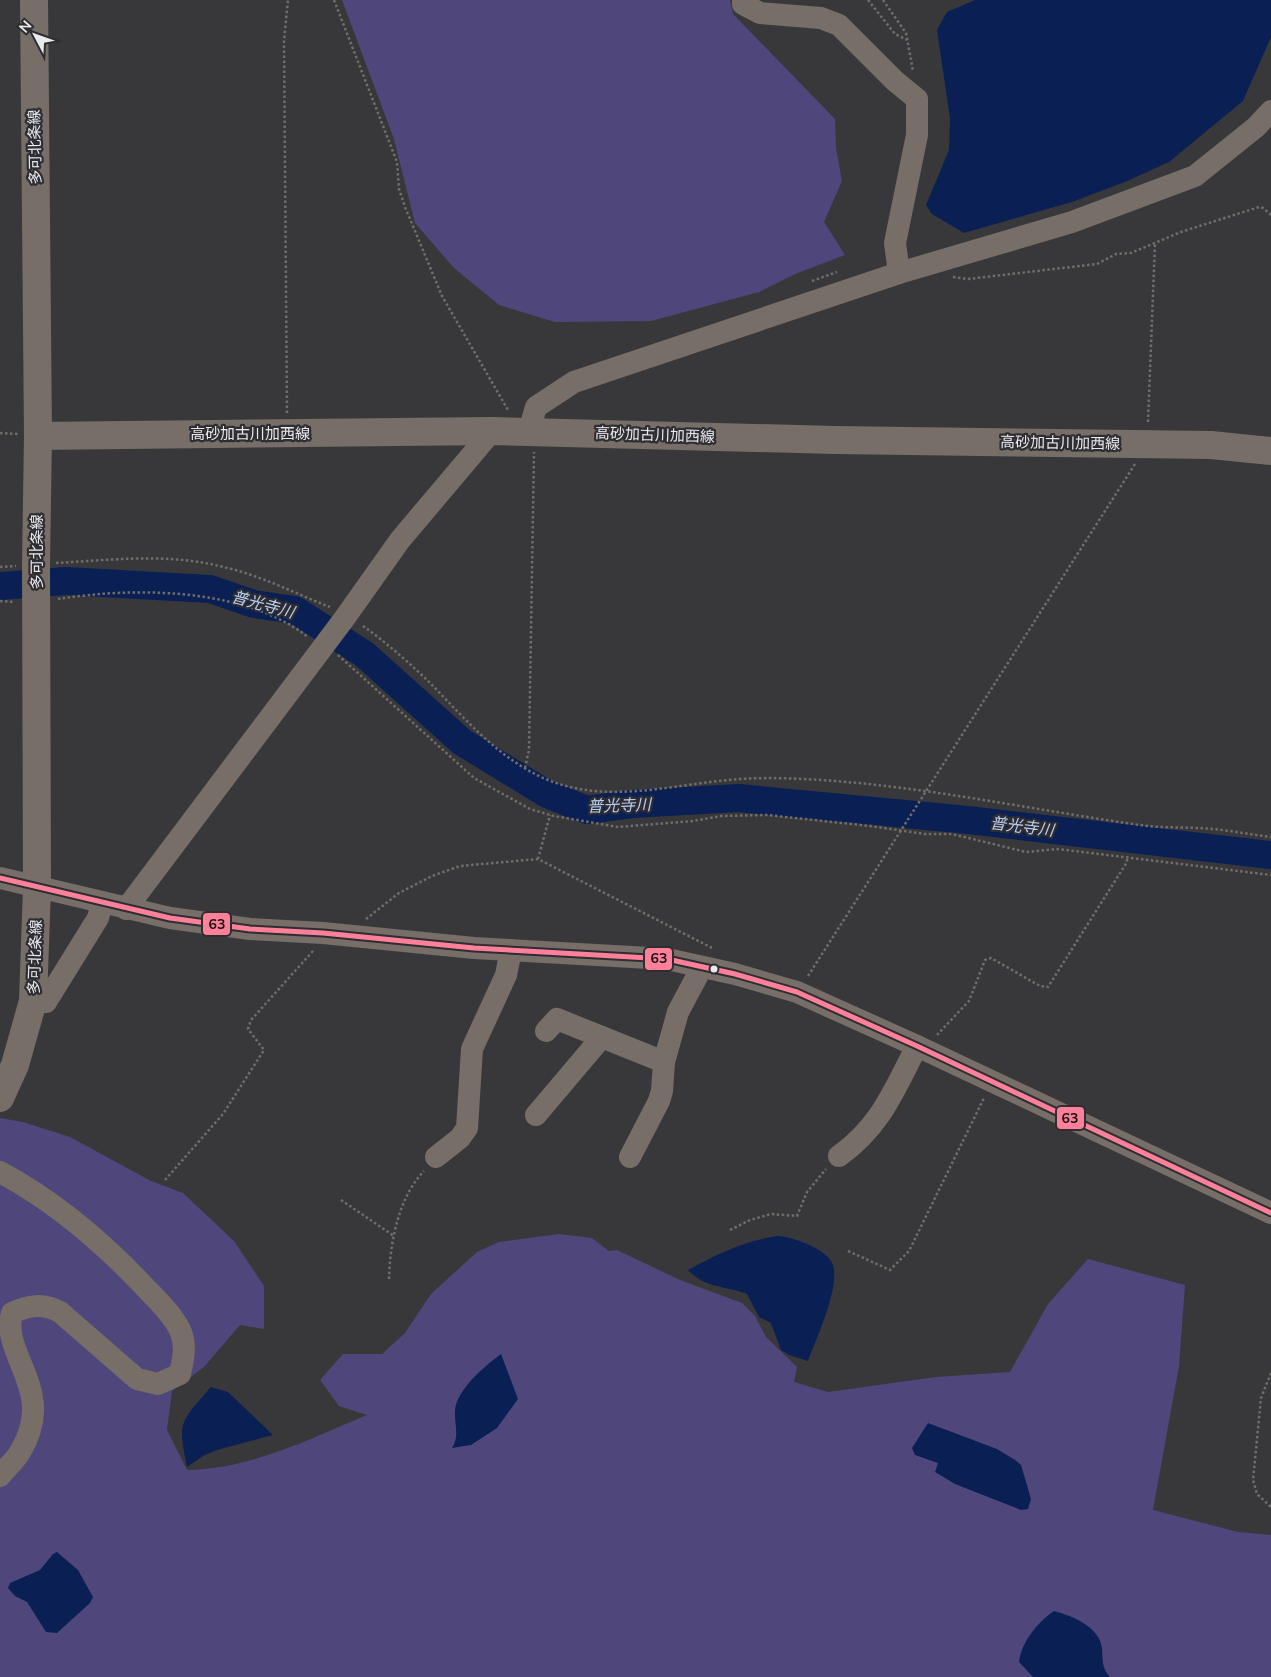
<svg xmlns="http://www.w3.org/2000/svg" width="1271" height="1677" font-family="Mulish,'Noto Sans JP',sans-serif">
  <style>
    .green { fill: #4f477c }
    .water { fill: #0a2054 }
    .lines { fill: none; stroke-linecap: round; stroke-linejoin: round }
    .river { stroke: #0a2054; stroke-width: 28 }
    .path { stroke: #716d6a; stroke-width: 2.5; stroke-dasharray: 2.5 2.5; stroke-linecap: butt }
    .minor { stroke: #766e67; stroke-width: 22 }
    .major { stroke: #776e68; stroke-width: 28 }
    .bus-1-casing { stroke: #2d2d32; stroke-width: 9 }
    .bus-1 { stroke: #ff8098; stroke-width: 5 }
    .bus-dot { fill: #eaeaed; stroke: #2d2d32; stroke-width: 2 }
    .labels { text-anchor: middle; stroke-width: 4.5; stroke-linejoin: round; paint-order: stroke }
    .street-label { font-size: 15px; fill: #eaeaed; stroke: #2d2d32 }
    .water-label { font-size: 16px; font-style: italic; fill: #bbcff3; stroke: #2d2d32 }
    .line-badge { stroke: #2d2d32; stroke-width: 2 }
    .pale-badge-label { font-size: 14px; text-anchor: middle; font-weight: bold; fill: #111 }
  </style>
  <rect width="100%" height="100%" fill="#38383b"/>
  <g class="green">
    <path d="M342,0H730L733,14L835,119L836,148L842,181L824,222L845,255L795,274L759,292L651,321L555,322L499,305L454,268L415,223L394,139Z"/>
    <path d="M0,1118L23,1122L70,1137L151,1181L183,1193L234,1241L264,1286V1329L240,1325L204,1367L172,1391L167,1430L187,1470C250,1469 310,1439 367,1415L339,1406L320,1380L343,1354H382L405,1333L431,1294L477,1252L499,1242L559,1234L592,1238L609,1251L617,1250L680,1280L742,1303L755,1316L766,1337L797,1367L794,1382L828,1392L936,1377L1010,1372L1048,1304L1088,1259L1185,1285L1179,1366L1153,1510L1238,1532L1271,1535V1677H0Z"/>
  </g>
  <g class="water">
    <path d="M975,0H1271V37L1243,101L1169,162L1125,182L1072,202L964,233L932,214L926,205L949,150L950,118L937,30L947,12Z"/>
    <path d="M777,1236C790,1237 802,1241 813,1247C821,1251 830,1256 833,1265C840,1288 816,1339 808,1361L789,1355L781,1350L771,1323L759,1317L747,1294C727,1286 704,1288 688,1270C717,1254 744,1241 777,1236Z"/>
    <path d="M501,1354L518,1399L497,1428L471,1445L452,1448C460,1436 454,1424 455,1410C457,1389 486,1365 501,1354Z"/>
    <path d="M211,1387L228,1392L273,1435L217,1450L203,1456L187,1467C177,1420 181,1422 211,1387Z"/>
    <path d="M928,1423L997,1449L1015,1460L1021,1465L1031,1499L1028,1509L1021,1510L955,1484L935,1472L938,1463L915,1455L912,1448Z"/>
    <path d="M57,1552L78,1570L93,1597L90,1603L57,1633L46,1632L27,1602L15,1596L8,1588L10,1583L40,1570L53,1554Z"/>
    <path d="M1054,1611C1072,1616 1099,1626 1102,1648C1103,1660 1101,1667 1110,1677H1033L1019,1662C1022,1641 1037,1623 1054,1611Z"/>
  </g>
  <g class="lines">
    <path class="river" d="M0,586L66,581L210,589L254,604L295,610L364,654L462,742L547,794L587,810L632,804L739,798L968,820L1271,855"/>
    <g class="path">
      <path d="M334,0L397,162L399,189L405,207L442,296L508,410"/>
      <path d="M868,0L895,34L907,40"/>
      <path d="M883,0L906,33L913,71"/>
      <path d="M953,277L968,279L1097,264L1116,254L1131,253L1181,232L1259,207L1263,208L1271,215"/>
      <path d="M812,281L837,272"/>
      <path d="M287,413L284,40L288,0"/>
      <path d="M1148,422L1155,244"/>
      <path d="M0,433L18,434"/>
      <path d="M56,563C110,560 166,553 219,566C258,574 294,593 330,607"/>
      <path d="M0,567L16,566"/>
      <path d="M58,599C134,587 244,587 308,637"/>
      <path d="M0,601L15,602"/>
      <path d="M363,626C387,643 412,665 433,686C466,720 497,756 541,777C602,805 665,786 728,780C759,777 790,778 821,780C928,787 1034,810 1140,825C1159,828 1179,827 1198,828C1223,829 1247,834 1271,837"/>
      <path d="M338,655L474,778L530,809L554,816L618,827L693,821L721,816L767,815L870,826L925,834H952L1026,852L1058,849L1271,875"/>
      <path d="M525,768L529,750L534,452"/>
      <path d="M538,859L550,815"/>
      <path d="M366,919L399,893L432,876L460,866L538,859L714,949"/>
      <path d="M808,976L1135,464"/>
      <path d="M937,1035L969,1001L985,960L991,958L1040,986L1048,987L1127,862V856"/>
      <path d="M165,1180L223,1114L264,1050L248,1029L251,1020L313,951"/>
      <path d="M341,1200L394,1236"/>
      <path d="M730,1230L750,1220L771,1214L797,1216L807,1192L826,1169"/>
      <path d="M848,1251L890,1270L909,1251L984,1098"/>
      <path d="M389,1279C390,1243 398,1198 424,1171"/>
      <path d="M1271,1373L1261,1398L1253,1480L1257,1494L1271,1507"/>
    </g>
    <g class="minor">
      <path d="M743,0V4L760,13L821,18L839,25L895,81L917,99V135L895,243L899,273"/>
      <path d="M529,431L536,407L574,382L899,273L1072,222L1195,176L1256,127L1271,111"/>
      <path d="M0,878L170,918L250,929L323,933L474,948L667,959L735,974L797,992L917,1046L1271,1213"/>
      <path d="M126,909L344,619L400,540L492,431"/>
      <path d="M33,1001L46,1002L98,918L102,903"/>
      <path d="M546,1031L557,1019L664,1062"/>
      <path d="M536,1115L602,1037"/>
      <path d="M839,1156C881,1126 894,1090 917,1046"/>
      <path d="M436,1157L460,1138L467,1128L472,1049L506,975L511,950"/>
      <path d="M630,1157L659,1101L662,1091L664,1062L678,1012L702,967"/>
      <path d="M0,1172C54,1201 99,1239 141,1283C154,1297 171,1312 180,1330C187,1345 183,1360 180,1374L158,1384L137,1379L60,1312C43,1303 29,1305 12,1313C0,1356 58,1390 20,1452C15,1461 6,1468 0,1476"/>
    </g>
    <g class="major">
      <path d="M38,436L492,431L835,440L1211,445L1271,451"/>
      <path d="M0,1098L15,1065L33,1001L37,887L36,564L38,436L34,0"/>
    </g>
    <defs>
      <path id="bus-1" d="M0,878L170,918L250,929L323,933L474,948L667,959L735,974L797,992L917,1046L1271,1213"/>
    </defs>
    <use href="#bus-1" class="bus-1-casing"/>
    <use href="#bus-1" class="bus-1"/>
  </g>
  <circle class="bus-dot" cx="714" cy="969" r="4.5"/>
  <g class="labels">
    <g class="street-label">
      <text transform="translate(35 147) rotate(-91)" y="5">多可北条線</text>
      <text x="250" y="439">高砂加古川加西線</text>
      <text transform="translate(655 435) rotate(2)" y="5">高砂加古川加西線</text>
      <text transform="translate(1060 443) rotate(1)" y="5">高砂加古川加西線</text>
      <text transform="translate(37 552) rotate(-90)" y="5">多可北条線</text>
      <text transform="translate(35 957) rotate(-88)" y="5">多可北条線</text>
    </g>
    <g class="water-label">
      <text transform="translate(263 604) rotate(15)" y="6">普光寺川</text>
      <text transform="translate(619 805) rotate(-2)" y="6">普光寺川</text>
      <text transform="translate(1022 826) rotate(7)" y="6">普光寺川</text>
    </g>
  </g>
  <g class="line-badge">
    <rect x="202" y="912" width="29" height="24" rx="5" fill="#ff8098"/>
    <rect x="644" y="947" width="29" height="24" rx="5" fill="#ff8098"/>
    <rect x="1056" y="1106" width="29" height="24" rx="5" fill="#ff8098"/>
  </g>
  <g class="pale-badge-label">
    <text x="217" y="929">63</text>
    <text x="659" y="963">63</text>
    <text x="1070" y="1123">63</text>
  </g>
  <g transform="translate(35 35) rotate(311)" stroke="#2d2d32" stroke-width="4" paint-order="stroke">
  <path d="M0-4L9 19L0 12L-9 19Z" fill="#eaeaed"/>
  <text y="-8" font-size="14" font-weight="bold" text-anchor="middle" fill="#eaeaed">N</text>
  </g>
</svg>
